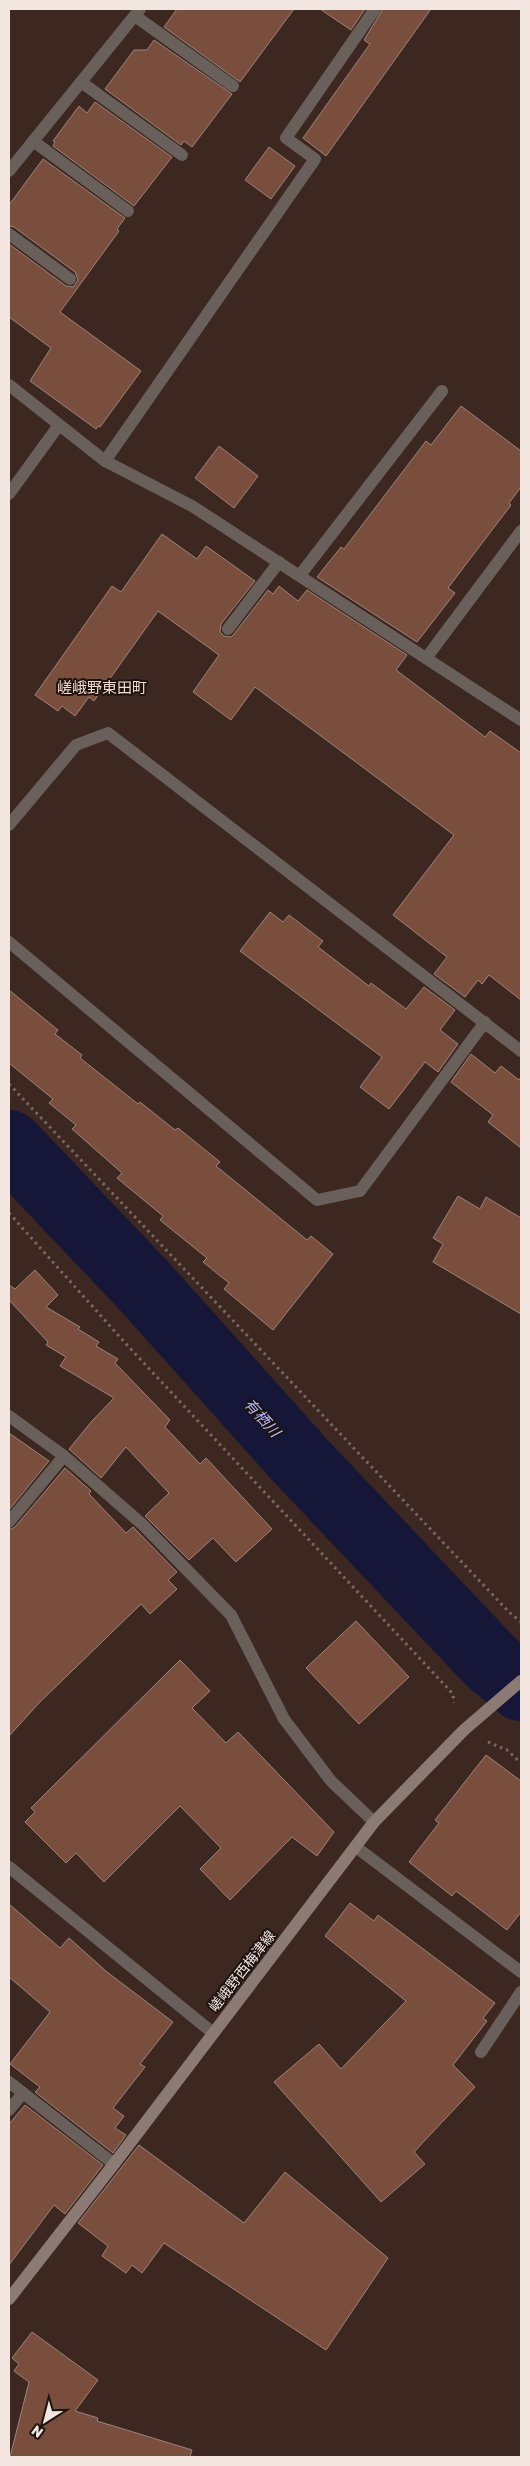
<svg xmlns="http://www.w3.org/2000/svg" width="530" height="2466" font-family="Rubik,'Noto Sans JP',sans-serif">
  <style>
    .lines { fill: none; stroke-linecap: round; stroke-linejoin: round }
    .river { stroke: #151638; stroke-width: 68 }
    .building { fill: #7a4e3c; stroke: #9d847a }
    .path { stroke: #7a6861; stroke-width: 3; stroke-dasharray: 2.5 4; stroke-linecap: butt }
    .service { stroke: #6a605b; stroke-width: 12 }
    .minor { stroke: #6a605b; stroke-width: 12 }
    .tertiary { stroke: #6a605b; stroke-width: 12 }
    .secondary { stroke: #8c7b75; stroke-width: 12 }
    .labels { text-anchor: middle; stroke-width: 4; stroke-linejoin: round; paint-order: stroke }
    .street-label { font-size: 14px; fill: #f3e5e0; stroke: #1d1310 }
    .neighbourhood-label { font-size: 15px; fill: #f6dbd0; stroke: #1d1310 }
    .water-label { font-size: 15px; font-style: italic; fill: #b4bbff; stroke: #1d1310 }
  </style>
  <rect width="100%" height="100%" fill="#3c2820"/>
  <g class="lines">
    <path class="river" d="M9,1144L146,1288L298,1458L490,1661L521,1687"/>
  </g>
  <g class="building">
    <path d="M177,9H294L240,82L164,27Z"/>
    <path d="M320,9H365L351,30Z"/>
    <path d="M383,9H431L326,156L303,138L370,44L364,40Z"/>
    <path d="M154,40L232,94L192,147L184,141L181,145L105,89L134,50H147Z"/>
    <path d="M95,102L172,157L134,206L53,146L55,142L53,141L79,106L87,113Z"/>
    <path d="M269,147L295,166L271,199L245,180Z"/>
    <path d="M43,159L125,218L117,229L119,231L60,312L141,371L100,427L98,426L96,429L30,381L51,348L9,317V244L66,286L73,287L78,280L75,272L14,227L9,226V205Z"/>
    <path d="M461,406L521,451V487L509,503L511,505L448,588L455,593L417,642L317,577L341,547L344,549L426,441L431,445Z"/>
    <path d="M219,446L258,476L234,508L195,478Z"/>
    <path d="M162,534L197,559L206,546L255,581L221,624L220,632L224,636L231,637L234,634L268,590L273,594L279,586L298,601L307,590L407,655L396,670L485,737L490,731L521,753V1000L489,975L482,984L478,980L465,997L434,974L447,957L393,915L454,835L255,687L231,720L193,692L219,655L158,611L94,701L89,697L75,716L62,706L58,711L35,695L112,586L121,592Z"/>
    <path d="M270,912L283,922L289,915L323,941L318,947L369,986L371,983L406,1009L424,987L455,1010L440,1030L458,1044L438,1072L425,1062L389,1109L360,1087L382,1057L240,951Z"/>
    <path d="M9,990L58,1030L55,1034L82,1055L80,1058L138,1104L140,1102L175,1130L178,1128L220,1162L216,1166L307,1240L311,1236L333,1254L273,1330L224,1289L229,1283L203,1262L207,1258L160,1220L163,1216L117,1178L122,1173L72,1129L76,1125L49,1103L53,1099L9,1063Z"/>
    <path d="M471,1054L495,1073L501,1066L519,1080L521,1077V1148L488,1122L493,1115L451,1082Z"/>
    <path d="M458,1196L480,1209L486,1197L521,1218V1314L433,1262L443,1244L433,1238Z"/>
    <path d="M35,1270L58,1295L46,1307L80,1327L78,1329L99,1342L96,1346L118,1359L115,1363L170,1420L165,1427L200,1464L206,1458L272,1529L236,1562L213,1538L189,1560L145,1516L169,1493L126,1447L101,1478L69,1449L92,1421L114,1398L60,1366L66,1357L46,1345L48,1342L9,1300V1285L15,1289Z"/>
    <path d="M9,1433L49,1461L9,1510Z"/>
    <path d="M65,1468L91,1491L89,1494L126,1533L133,1527L177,1572L168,1580L177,1589L150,1614L141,1604L39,1703L9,1736V1530L15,1527Z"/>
    <path d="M356,1621L409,1677L359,1724L306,1668Z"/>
    <path d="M180,1660L210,1691L192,1708L226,1743L238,1732L334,1832L317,1856L292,1837L230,1900L200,1869L221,1848L180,1806L104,1882L76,1853L66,1863L25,1822L35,1812L31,1808Z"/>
    <path d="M486,1755L521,1781V1912L507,1930L456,1891L452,1896L409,1862L439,1823L435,1820Z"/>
    <path d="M350,1903L374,1921L378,1915L495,2003L483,2018L487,2021L453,2065L475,2087L414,2152L425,2164L381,2202L274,2082L319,2044L341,2069L406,2001L325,1936Z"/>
    <path d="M9,1904L60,1948L69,1938L107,1972L173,2022L140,2064L145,2067L113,2108L124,2116L115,2128L126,2135L113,2153L35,2092L40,2087L10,2064L50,2012L9,1977Z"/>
    <path d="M25,2105L103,2165L65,2214L54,2205L9,2265V2124Z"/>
    <path d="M139,2145L244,2223L285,2172L388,2258L326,2350L164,2243L142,2273L132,2265L126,2273L102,2256L108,2246L78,2223Z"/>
    <path d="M32,2332L98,2380L75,2411L98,2418L97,2421L192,2450L190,2457H10L29,2382L14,2371L19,2364L12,2358Z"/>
  </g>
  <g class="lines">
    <g class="path">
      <path d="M9,1084L509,1612L521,1622"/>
      <path d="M9,1213L127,1345L453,1694L454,1703"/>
      <path d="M488,1742L507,1750L521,1763"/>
    </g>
    <g class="service">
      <path d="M135,16L233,86"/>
      <path d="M81,82L182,155"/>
      <path d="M33,141L128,211"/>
      <path d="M9,234L70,279"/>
      <path d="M105,461L315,159L286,138L375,9"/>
      <path d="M9,494L59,425"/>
      <path d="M300,575L442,391"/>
      <path d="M228,629L279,562"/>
      <path d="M427,657L521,531"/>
      <path d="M9,2082L114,2164"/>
      <path d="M9,2110L23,2093"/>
    </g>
    <g class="minor">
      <path d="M9,171L140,9"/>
      <path d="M9,385L105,461L192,506L521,720"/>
      <path d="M9,825L76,745L108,733L521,1051"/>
      <path d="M9,942L317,1200L360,1191L485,1022"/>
      <path d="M9,1522L64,1456L143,1525L231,1615L284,1719L331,1781L374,1822"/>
      <path d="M356,1847L521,1972"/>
      <path d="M9,1867L213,2033"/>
      <path d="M481,2052L521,1992"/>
    </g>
    <path class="tertiary" d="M9,1416L64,1456"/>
    <path class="secondary" d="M9,2299L114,2164L374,1822L464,1730L521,1681"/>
  </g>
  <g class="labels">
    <g class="street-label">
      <text transform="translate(242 1971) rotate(-52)" y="5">嵯峨野西梅津線</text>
    </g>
    <g class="neighbourhood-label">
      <text x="102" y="693">嵯峨野東田町</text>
    </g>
    <g class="water-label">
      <text transform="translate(262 1418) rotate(48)" y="5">有栖川</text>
    </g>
  </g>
  <rect width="530" height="2466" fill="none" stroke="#f3e5e0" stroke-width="20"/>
  <g transform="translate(45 2421) rotate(216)" stroke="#1d1310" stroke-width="4" paint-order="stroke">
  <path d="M0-4L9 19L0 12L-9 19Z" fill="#f3e5e0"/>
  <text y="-8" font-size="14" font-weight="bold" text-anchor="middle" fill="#f3e5e0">N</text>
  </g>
</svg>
